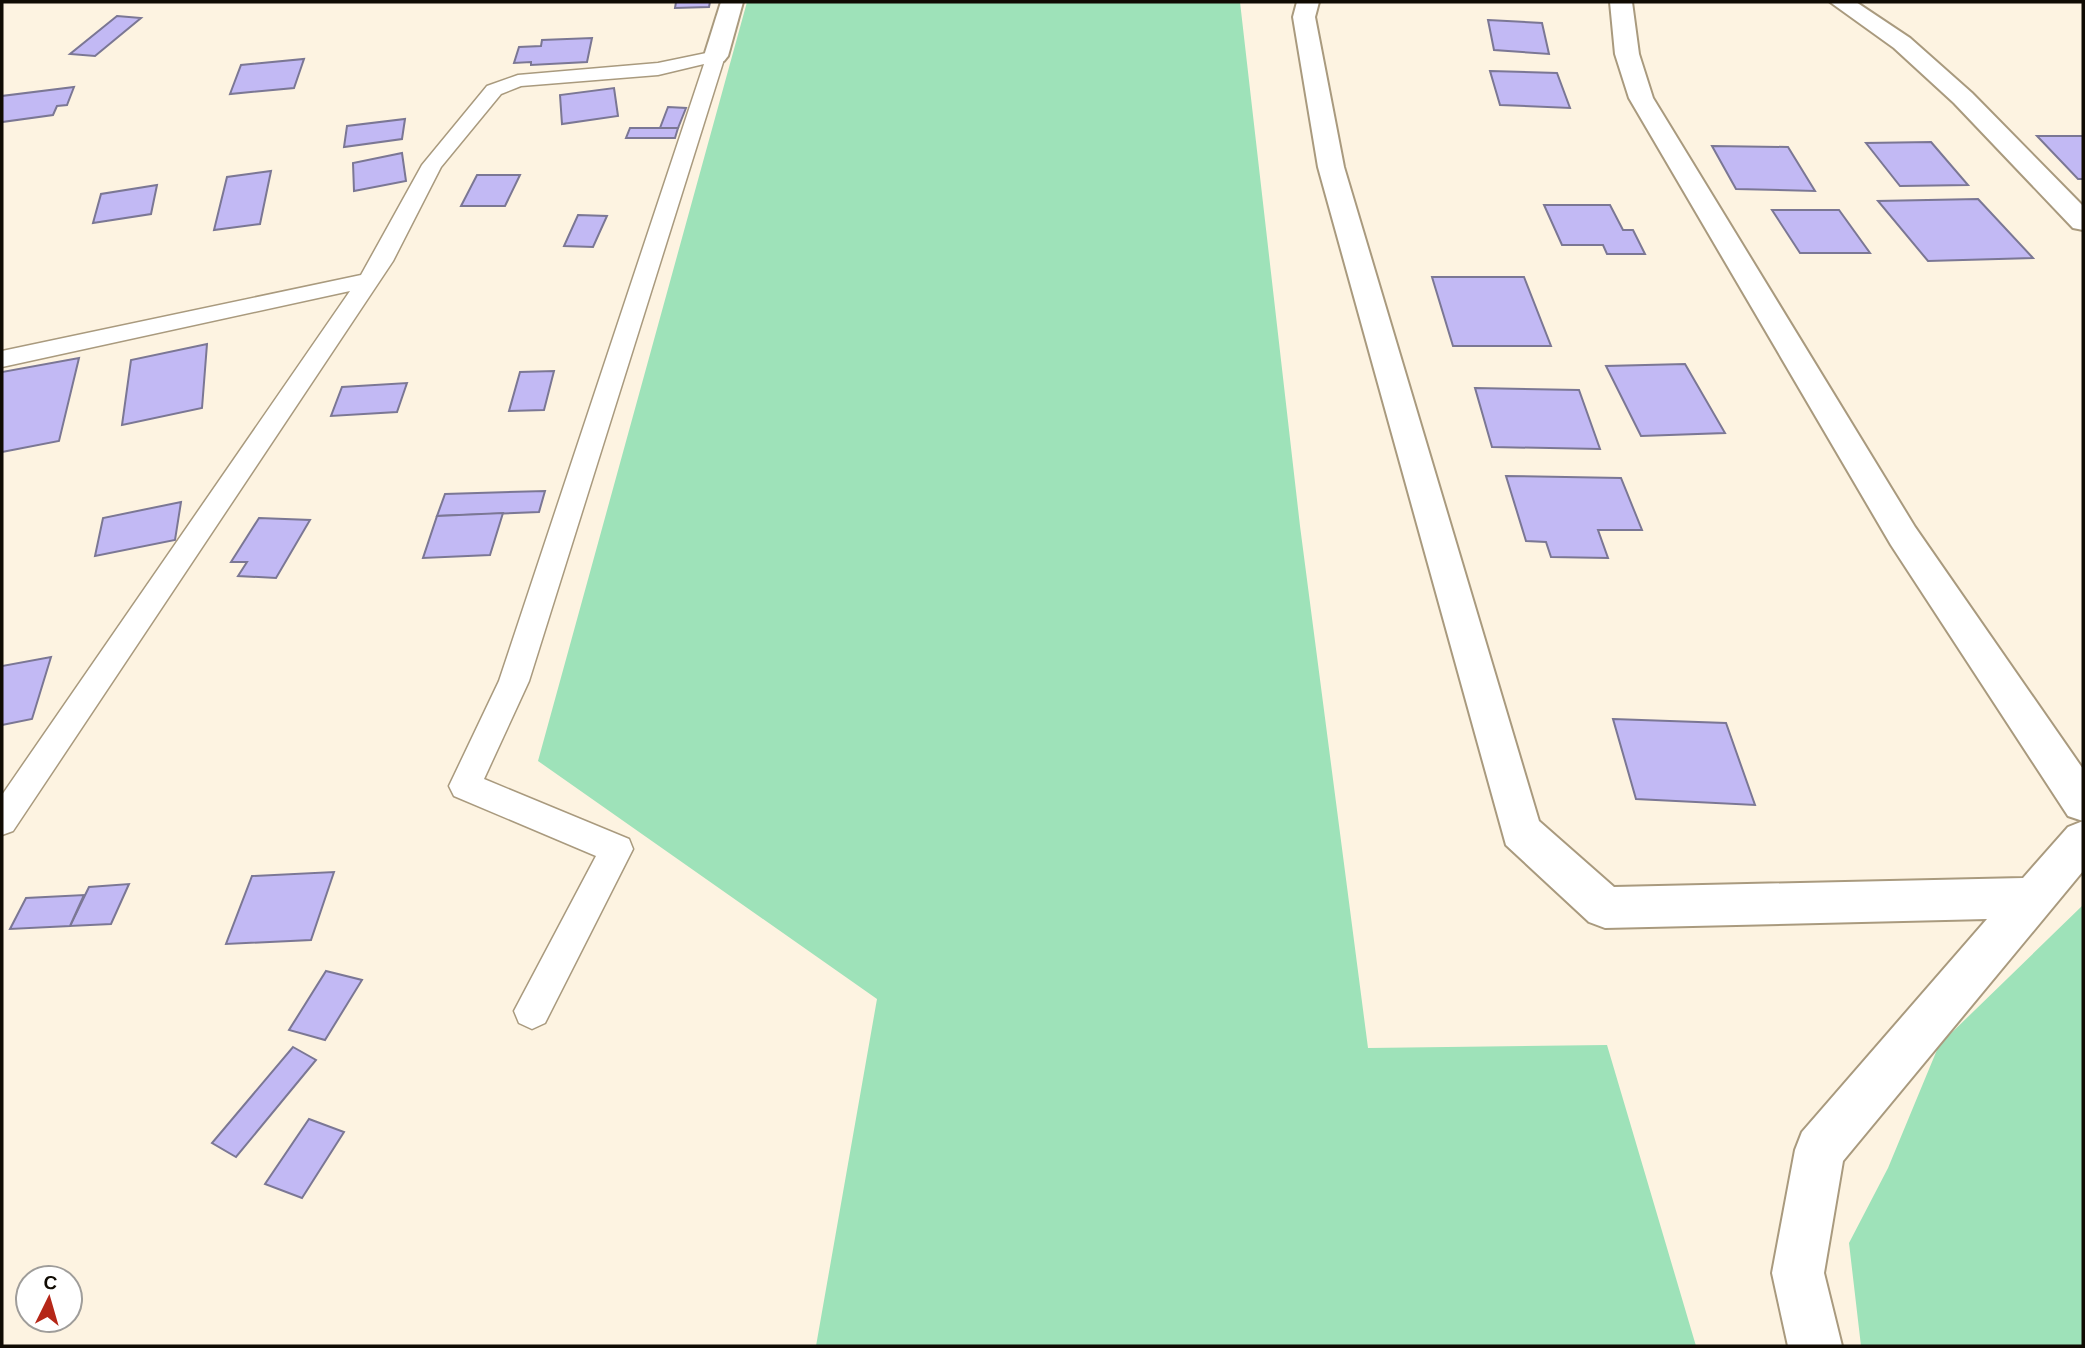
<svg xmlns="http://www.w3.org/2000/svg" width="2085" height="1348" font-family="Barlow,sans-serif">
  <style>
    .green { fill: #9ee2b9 }
    .building { fill: #c2b9f4; stroke: #7b7794; stroke-width: 2 }
    .lines { fill: none; stroke-linecap: round; stroke-linejoin: round }
    .lane-casing { stroke: #a99a7e; stroke-width: 3 }
    .street-casing { stroke: #a99a7e; stroke-width: 4 }
    .lane { fill: #fff; fill-rule: evenodd }
    .street { fill: #fff; fill-rule: evenodd }
  </style>
  <rect width="100%" height="100%" fill="#fdf3e1"/>
  <g class="green">
    <path d="M747,2H1240L1300,526L1368,1048L1607,1045L1696,1346H816L877,999L538,761Z"/>
    <path d="M2083,905V1346H1861L1849,1243L1888,1168L1939,1045Z"/>
  </g>
  <g class="building">
    <path d="M676,2H710L709,7L675,8Z"/>
    <path d="M117,16L141,18L95,56L70,54Z"/>
    <path d="M1488,20L1542,23L1549,54L1494,50Z"/>
    <path d="M592,38L587,62L531,65V62L514,63L519,47L541,46L542,40Z"/>
    <path d="M304,59L294,88L230,94L241,65Z"/>
    <path d="M1490,71L1557,73L1570,108L1500,105Z"/>
    <path d="M74,87L67,105L57,106L53,115L2,122V96Z"/>
    <path d="M614,88L618,116L562,124L560,95Z"/>
    <path d="M668,107L686,108L678,128H660Z"/>
    <path d="M405,119L402,139L344,147L347,126Z"/>
    <path d="M630,128H678L675,138H626Z"/>
    <path d="M2037,136H2083V179H2078Z"/>
    <path d="M1931,142L1968,185L1900,186L1866,143Z"/>
    <path d="M1712,146L1788,147L1815,191L1736,189Z"/>
    <path d="M402,153L406,181L354,191L353,163Z"/>
    <path d="M271,171L260,224L214,230L227,177Z"/>
    <path d="M477,175H520L505,206H461Z"/>
    <path d="M157,185L151,214L93,223L101,194Z"/>
    <path d="M1978,199L2033,258L1928,261L1878,201Z"/>
    <path d="M1544,205H1610L1623,230H1633L1645,254H1607L1603,245H1562Z"/>
    <path d="M1772,210H1839L1870,253H1800Z"/>
    <path d="M578,215L607,216L593,247L564,246Z"/>
    <path d="M1432,277H1524L1551,346H1453Z"/>
    <path d="M207,344L202,408L122,425L131,360Z"/>
    <path d="M79,358L59,441L2,452V372Z"/>
    <path d="M1685,364L1725,433L1641,436L1606,366Z"/>
    <path d="M554,371L544,410L509,411L520,372Z"/>
    <path d="M407,383L397,412L331,416L342,387Z"/>
    <path d="M1475,388L1579,390L1600,449L1492,447Z"/>
    <path d="M1506,476L1621,478L1642,530H1598L1608,558L1551,557L1546,542L1526,541Z"/>
    <path d="M545,491L539,512L437,516L445,494Z"/>
    <path d="M181,502L175,540L95,556L103,518Z"/>
    <path d="M503,513L490,555L423,558L437,516Z"/>
    <path d="M259,518L310,520L276,578L238,576L247,562H231Z"/>
    <path d="M51,657L32,719L2,725V666Z"/>
    <path d="M1613,719L1726,723L1755,805L1636,799Z"/>
    <path d="M334,872L311,940L226,944L252,876Z"/>
    <path d="M129,884L111,924L70,926L89,887Z"/>
    <path d="M84,895L70,926L10,929L26,898Z"/>
    <path d="M326,971L362,980L325,1040L289,1030Z"/>
    <path d="M293,1047L316,1060L236,1157L212,1143Z"/>
    <path d="M309,1119L344,1132L302,1198L265,1184Z"/>
  </g>
  <g class="lines">
    <defs>
      <path id="lane" d="M716,51L725,56L529,681L484,779L629,839L633,849L545,1023L532,1029L519,1023L514,1011L596,856L454,796L449,786L499,681L704,64L658,75L521,86L501,94L441,167L393,261L13,831L2,835V795L350,291L2,367V351L361,275L422,165L487,86L518,75L658,63Z"/>
      <g id="street">
        <path d="M721,2H743L728,56L724,61H708L704,56Z"/>
        <path d="M1297,2H1319L1315,17L1344,167L1539,821L1614,887L2023,878L2068,827L2083,821L2068,816L1891,545L1629,98L1615,54L1610,2H1632L1639,54L1653,98L1915,527L2083,769V871L1843,1161L1824,1273L1842,1346H1788L1772,1273L1795,1150L1802,1132L1987,919L1605,928L1589,922L1506,845L1318,167L1293,17Z"/>
        <path d="M1830,2H1856L1910,38L1972,93L2083,206V230L2073,228L1954,103L1894,48Z"/>
      </g>
    </defs>
    <use href="#lane" class="lane-casing"/>
    <use href="#street" class="street-casing"/>
    <use href="#lane" class="lane"/>
    <use href="#street" class="street"/>
  </g>
  <rect width="2085" height="1348" fill="none" stroke="#100b03" stroke-width="7"/>
  <g transform="translate(49 1299) rotate(5)"><circle r="33" fill="#ffffff" stroke="#9f9d9a" stroke-width="2"/>
  <path d="M0-5L12 26L0 18L-12 26Z" fill="#b52718"/>
  <text y="-10" font-size="19" font-weight="bold" text-anchor="middle" fill="#100b03">С</text>
  </g>
</svg>
